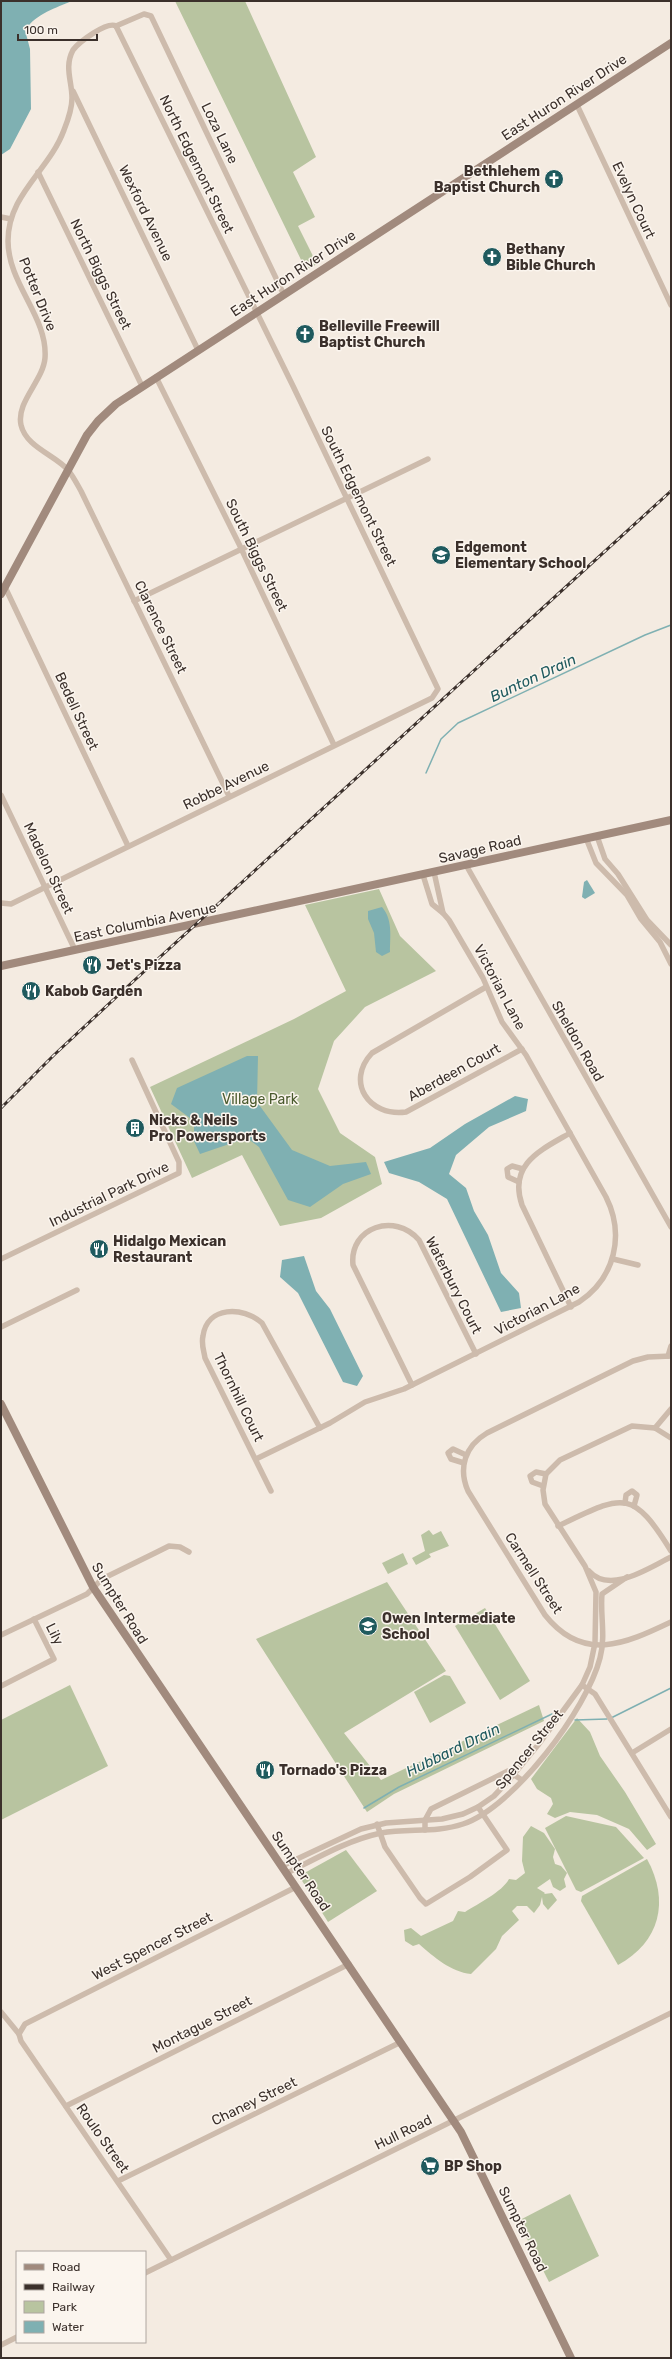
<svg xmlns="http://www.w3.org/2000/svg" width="672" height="2359" font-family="Rubik,sans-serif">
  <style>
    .green { fill: #b8c4a0 }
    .water { fill: #7fb0b2 }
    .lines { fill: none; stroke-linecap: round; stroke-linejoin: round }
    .stream { stroke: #7fb0b2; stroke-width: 1.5 }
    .street { stroke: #cdbbac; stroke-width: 5.5 }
    .secondary { stroke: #a18a7d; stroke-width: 8 }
    .rail-casing { stroke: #3b302b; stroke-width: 3 }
    .rail { stroke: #fbf5ee; stroke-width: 1.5; stroke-dasharray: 4.5; stroke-linecap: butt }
    .labels { text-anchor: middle; stroke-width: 3; stroke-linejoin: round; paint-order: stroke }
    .street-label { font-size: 14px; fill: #3b302b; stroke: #fbf5ee }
    .poi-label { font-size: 14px; font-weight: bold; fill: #3b302b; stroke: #fbf5ee; text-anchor: start }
    .park-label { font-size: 14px; fill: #4a5a2e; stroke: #fbf5ee }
    .water-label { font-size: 15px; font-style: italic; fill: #1f5a5e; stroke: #fbf5ee }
  </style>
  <rect width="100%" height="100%" fill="#f4ebe1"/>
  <g class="green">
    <path d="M175,1H245L316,157L293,172L315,217L298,226L317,264L306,270Z"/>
    <path d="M379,889L400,936L436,971L365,1007L334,1041L318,1089L340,1133L375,1157L382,1184L321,1218L280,1226L242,1155L192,1178L150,1087L294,1019L346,991L305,905Z"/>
    <path d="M429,1530L433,1535L441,1531L449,1546L429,1554L431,1557L416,1565L412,1558L425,1551L421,1535Z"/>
    <path d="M403,1553L408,1564L388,1574L382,1563Z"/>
    <path d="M387,1582L446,1671L344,1733L381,1780L539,1705L544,1721L394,1794L367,1812L256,1639Z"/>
    <path d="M485,1608L530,1681L500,1700L455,1626Z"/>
    <path d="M444,1675L450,1676L466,1703L430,1723L414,1692Z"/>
    <path d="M70,1685L108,1766L1,1820V1720Z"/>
    <path d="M577,1718L590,1732L600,1756L625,1792L656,1844L647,1850L629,1829L597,1815L570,1812L555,1818L547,1814L553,1804L551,1798L537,1789L531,1779Z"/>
    <path d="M566,1816L616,1827L644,1858L581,1892L576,1890L545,1828Z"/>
    <path d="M531,1826L544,1833L555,1849L553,1857L555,1864L561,1866L567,1873L564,1879L566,1887L560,1891L553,1887L550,1879L537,1888L545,1893L544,1894L552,1893L557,1900L548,1910L543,1904L542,1897L540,1905L534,1913L527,1906H517L512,1911L519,1920L502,1936L496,1949L471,1974C451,1972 434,1957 419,1944L413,1946L405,1941L404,1930L411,1928L421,1936L453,1921L458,1911L465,1912C479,1903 502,1892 509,1879L516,1880L525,1873L522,1861L523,1837Z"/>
    <path d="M346,1850L377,1891L328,1922L299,1876Z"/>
    <path d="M647,1859C670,1901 660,1942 618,1965L581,1901L582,1896Z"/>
    <path d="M570,2194L599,2256L549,2282L518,2221Z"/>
  </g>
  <g class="water">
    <path d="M1,1H72C56,8 37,13 25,30L30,49L31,109L10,149L1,155Z"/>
    <path d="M587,880L595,893L585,899L582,897L584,882Z"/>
    <path d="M382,907C393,920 390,936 390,952L382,956L376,952L374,933L368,919V911Z"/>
    <path d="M247,1056H258L257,1102L292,1150L330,1166L366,1162L371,1174L343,1184L310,1207L288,1200L259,1147L247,1138L200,1154L194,1141V1121L171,1104L177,1088Z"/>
    <path d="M515,1096L528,1099L526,1111L489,1127L456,1155L449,1174L466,1188L474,1211L488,1235L501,1273L519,1293L521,1308L501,1312L447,1199L419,1182L389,1173L384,1162L430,1148L465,1124Z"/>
    <path d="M304,1256L316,1291L330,1309L363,1376L357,1386L343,1382L298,1293L280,1277L282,1260Z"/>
  </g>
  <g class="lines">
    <g class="stream">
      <path d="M426,773L441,739L458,723L645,635L671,625"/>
      <path d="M611,1718L671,1688"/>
      <path d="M575,1720L607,1719"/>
      <path d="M364,1808L399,1787L552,1714"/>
    </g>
    <g class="street">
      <path d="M116,26C107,21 79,42 73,50C64,67 72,81 72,98C72,109 68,120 64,130C49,171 8,194 8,241C8,284 48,317 45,358C43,381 16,402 21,425C26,447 55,455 68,470C73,476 77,484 81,491L229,796"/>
      <path d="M116,26L144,14L151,16L284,295"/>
      <path d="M73,91L198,350"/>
      <path d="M577,105L671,305"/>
      <path d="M38,172L142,386"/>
      <path d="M1,217L11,219"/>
      <path d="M156,377L239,544L334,745"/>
      <path d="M5,587L128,846"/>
      <path d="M134,601L428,459"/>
      <path d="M1,795L75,950"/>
      <path d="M597,836L605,859L618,874L647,920L671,945"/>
      <path d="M586,838L596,863L627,895L641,919L660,942L671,964"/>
      <path d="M466,865L671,1227"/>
      <path d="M423,875L432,904L443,913L434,872"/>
      <path d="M1,903L11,904L432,698L438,689L293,386L116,26"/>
      <path d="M486,987L372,1053C345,1082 369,1117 406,1112L522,1049"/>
      <path d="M570,1133C541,1150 508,1164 522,1205L571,1307"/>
      <path d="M519,1182L508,1177L507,1169L512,1166L523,1169"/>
      <path d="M1,1259L179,1173V1162L132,1060"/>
      <path d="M613,1259L638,1265"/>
      <path d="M1,1327L77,1290"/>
      <path d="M668,1356L671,1346"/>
      <path d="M671,1356L648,1357L633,1361L487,1433C465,1446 458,1468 468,1491L545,1615C583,1663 625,1644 671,1622"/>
      <path d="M412,1385L353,1265C349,1227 395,1212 419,1240L476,1354"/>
      <path d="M655,1428L671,1409"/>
      <path d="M256,1459L330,1423L365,1402L404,1389L579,1302C615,1278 625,1235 606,1197L526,1055L502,1022L483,978L449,920L443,913"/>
      <path d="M464,1463L451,1459L448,1453L453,1449L466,1455"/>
      <path d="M543,1486L532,1482L530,1476L536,1472L546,1474"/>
      <path d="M271,1491L205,1358C204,1351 201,1344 203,1336C207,1306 243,1306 262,1323L320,1428"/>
      <path d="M625,1503L626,1495L632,1491L637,1495L634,1506"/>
      <path d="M558,1526C622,1496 631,1486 671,1551"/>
      <path d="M589,1571C610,1595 650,1567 671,1557"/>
      <path d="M1,1635L87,1594L102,1579L155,1553L169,1546L180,1547L189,1552"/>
      <path d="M582,1685L595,1694L671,1817"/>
      <path d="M1,1686L54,1659L34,1619"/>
      <path d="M632,1753L671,1729"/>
      <path d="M377,1824L385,1847L420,1898L426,1904L470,1877L507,1850L478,1807"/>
      <path d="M425,1830V1820L431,1809L508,1771L522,1780"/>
      <path d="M282,1866L361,1829L386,1823L442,1819L463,1814L478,1807L494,1796L509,1780L538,1745L582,1685L590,1667L595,1643L596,1592L585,1566L545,1504L543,1490L546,1474L560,1460L632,1426L655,1428L671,1438"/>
      <path d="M287,1873C317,1858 348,1840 381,1833C408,1828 436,1833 463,1824C514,1807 587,1709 600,1658C606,1636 600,1615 602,1594L627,1577"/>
      <path d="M1,2012L19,2034"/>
      <path d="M66,2106L349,1964"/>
      <path d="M118,2181L401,2042"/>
      <path d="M171,2260L21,2041L19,2034L25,2024L296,1887"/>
      <path d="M145,2273L671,2013"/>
      <path d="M1,2345L17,2337"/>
    </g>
    <g class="secondary">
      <path d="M1,594L87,435L98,421L116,404L671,43"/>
      <path d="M1,966L671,820"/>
      <path d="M1,1404L93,1587L461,2132L571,2358"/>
    </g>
    <defs>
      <path id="rail" d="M1,1108L54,1055L126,988L671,491"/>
    </defs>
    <use href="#rail" class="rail-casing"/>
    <use href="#rail" class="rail"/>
  </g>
  <defs>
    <symbol id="church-disc" viewBox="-11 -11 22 22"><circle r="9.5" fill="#1f5a5e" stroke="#fbf5ee"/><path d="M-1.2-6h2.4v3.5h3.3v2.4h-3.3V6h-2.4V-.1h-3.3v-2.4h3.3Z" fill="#fff"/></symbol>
    <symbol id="school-disc" viewBox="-11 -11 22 22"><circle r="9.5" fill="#1f5a5e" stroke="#fbf5ee"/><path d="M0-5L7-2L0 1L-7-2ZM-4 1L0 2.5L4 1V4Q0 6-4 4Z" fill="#fff"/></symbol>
    <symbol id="restaurant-disc" viewBox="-11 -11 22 22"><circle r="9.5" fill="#1f5a5e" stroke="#fbf5ee"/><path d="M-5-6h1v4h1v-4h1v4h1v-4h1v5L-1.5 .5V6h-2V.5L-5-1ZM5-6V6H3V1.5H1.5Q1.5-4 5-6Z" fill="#fff"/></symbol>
    <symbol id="building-disc" viewBox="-11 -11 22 22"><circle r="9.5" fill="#1f5a5e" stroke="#fbf5ee"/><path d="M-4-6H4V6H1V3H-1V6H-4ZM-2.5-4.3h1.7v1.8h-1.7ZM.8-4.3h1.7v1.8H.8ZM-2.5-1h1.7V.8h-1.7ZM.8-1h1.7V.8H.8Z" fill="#fff"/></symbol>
    <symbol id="supermarket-disc" viewBox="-11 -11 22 22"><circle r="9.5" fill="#1f5a5e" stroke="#fbf5ee"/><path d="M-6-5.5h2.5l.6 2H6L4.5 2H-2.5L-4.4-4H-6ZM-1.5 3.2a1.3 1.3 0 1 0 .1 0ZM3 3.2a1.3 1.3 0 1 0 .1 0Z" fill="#fff"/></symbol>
  </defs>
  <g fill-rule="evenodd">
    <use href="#church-disc" x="543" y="168" width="22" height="22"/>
    <use href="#church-disc" x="481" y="246" width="22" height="22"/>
    <use href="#church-disc" x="294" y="323" width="22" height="22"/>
    <use href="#school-disc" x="430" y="544" width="22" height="22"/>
    <use href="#restaurant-disc" x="81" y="954" width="22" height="22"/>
    <use href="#restaurant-disc" x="20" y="980" width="22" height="22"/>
    <use href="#building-disc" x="124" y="1117" width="22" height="22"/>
    <use href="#restaurant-disc" x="88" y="1238" width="22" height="22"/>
    <use href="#school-disc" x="357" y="1615" width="22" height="22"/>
    <use href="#restaurant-disc" x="254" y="1759" width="22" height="22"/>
    <use href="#supermarket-disc" x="419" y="2155" width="22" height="22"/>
  </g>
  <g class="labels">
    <g class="street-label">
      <text transform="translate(564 97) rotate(-33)" y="5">East Huron River Drive</text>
      <text transform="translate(220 133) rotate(64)" y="5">Loza Lane</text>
      <text transform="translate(197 164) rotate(64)" y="5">North Edgemont Street</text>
      <text transform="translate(634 200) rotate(65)" y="5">Evelyn Court</text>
      <text transform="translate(146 213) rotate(64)" y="5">Wexford Avenue</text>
      <text transform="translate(293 273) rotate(-33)" y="5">East Huron River Drive</text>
      <text transform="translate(101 274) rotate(64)" y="5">North Biggs Street</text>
      <text transform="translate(38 294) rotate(68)" y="5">Potter Drive</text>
      <text transform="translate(359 496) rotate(64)" y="5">South Edgemont Street</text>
      <text transform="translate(257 555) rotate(64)" y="5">South Biggs Street</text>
      <text transform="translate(161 627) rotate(64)" y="5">Clarence Street</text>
      <text transform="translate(77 711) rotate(65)" y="5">Bedell Street</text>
      <text transform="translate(226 785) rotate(-26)" y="5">Robbe Avenue</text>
      <text transform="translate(480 849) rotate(-13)" y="5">Savage Road</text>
      <text transform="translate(49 868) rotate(65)" y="5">Madelon Street</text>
      <text transform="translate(145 922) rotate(-12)" y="5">East Columbia Avenue</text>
      <text transform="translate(500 987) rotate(62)" y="5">Victorian Lane</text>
      <text transform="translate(578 1041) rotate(60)" y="5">Sheldon Road</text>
      <text transform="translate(454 1072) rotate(-29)" y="5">Aberdeen Court</text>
      <text transform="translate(109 1194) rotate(-26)" y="5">Industrial Park Drive</text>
      <text transform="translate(454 1285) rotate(63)" y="5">Waterbury Court</text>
      <text transform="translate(537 1309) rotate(-28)" y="5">Victorian Lane</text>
      <text transform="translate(239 1397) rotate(64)" y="5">Thornhill Court</text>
      <text transform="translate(534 1573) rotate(57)" y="5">Carmell Street</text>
      <text transform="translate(120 1603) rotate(58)" y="5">Sumpter Road</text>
      <text transform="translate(55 1634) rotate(64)" y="5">Lily</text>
      <text transform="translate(529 1749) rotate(-51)" y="5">Spencer Street</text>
      <text transform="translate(301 1871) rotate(56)" y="5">Sumpter Road</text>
      <text transform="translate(152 1946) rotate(-27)" y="5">West Spencer Street</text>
      <text transform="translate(202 2024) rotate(-27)" y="5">Montague Street</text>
      <text transform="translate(254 2101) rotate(-26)" y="5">Chaney Street</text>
      <text transform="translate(403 2132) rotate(-26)" y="5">Hull Road</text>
      <text transform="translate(103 2138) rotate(55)" y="5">Roulo Street</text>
      <text transform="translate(523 2229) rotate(64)" y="5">Sumpter Road</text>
    </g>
    <g class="poi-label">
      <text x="540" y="176" text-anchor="end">Bethlehem<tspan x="540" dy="16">Baptist Church</tspan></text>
      <text x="506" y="254">Bethany<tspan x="506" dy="16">Bible Church</tspan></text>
      <text x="319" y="331">Belleville Freewill<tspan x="319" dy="16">Baptist Church</tspan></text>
      <text x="455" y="552">Edgemont<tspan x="455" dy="16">Elementary School</tspan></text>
      <text x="106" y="970">Jet's Pizza</text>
      <text x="45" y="996">Kabob Garden</text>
      <text x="149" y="1125">Nicks &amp; Neils<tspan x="149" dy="16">Pro Powersports</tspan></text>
      <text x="113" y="1246">Hidalgo Mexican<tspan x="113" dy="16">Restaurant</tspan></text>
      <text x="382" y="1623">Owen Intermediate<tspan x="382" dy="16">School</tspan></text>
      <text x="279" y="1775">Tornado's Pizza</text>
      <text x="444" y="2171">BP Shop</text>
    </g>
    <g class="park-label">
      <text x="260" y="1104">Village Park</text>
    </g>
    <g class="water-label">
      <text transform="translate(533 678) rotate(-25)" y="5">Bunton Drain</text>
      <text transform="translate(453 1750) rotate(-26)" y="5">Hubbard Drain</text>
    </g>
  </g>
  <rect width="672" height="2359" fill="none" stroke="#3b302b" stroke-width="4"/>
  <rect x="16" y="2251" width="130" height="92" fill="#fbf5ee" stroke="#aea6a0"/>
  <rect x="24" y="2264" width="20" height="6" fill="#a18a7d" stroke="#aea6a0"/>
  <text x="52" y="2271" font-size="12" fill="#3b302b">Road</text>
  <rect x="24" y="2284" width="20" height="6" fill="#3b302b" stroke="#aea6a0"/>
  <text x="52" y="2291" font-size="12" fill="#3b302b">Railway</text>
  <rect x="24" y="2301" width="20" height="12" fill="#b8c4a0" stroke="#aea6a0"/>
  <text x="52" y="2311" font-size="12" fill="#3b302b">Park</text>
  <rect x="24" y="2321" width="20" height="12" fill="#7fb0b2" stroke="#aea6a0"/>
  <text x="52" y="2331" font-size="12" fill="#3b302b">Water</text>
  <path d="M18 34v6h79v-6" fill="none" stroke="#3b302b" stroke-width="2"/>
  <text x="24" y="34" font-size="12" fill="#3b302b" stroke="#fbf5ee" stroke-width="3" paint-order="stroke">100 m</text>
</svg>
